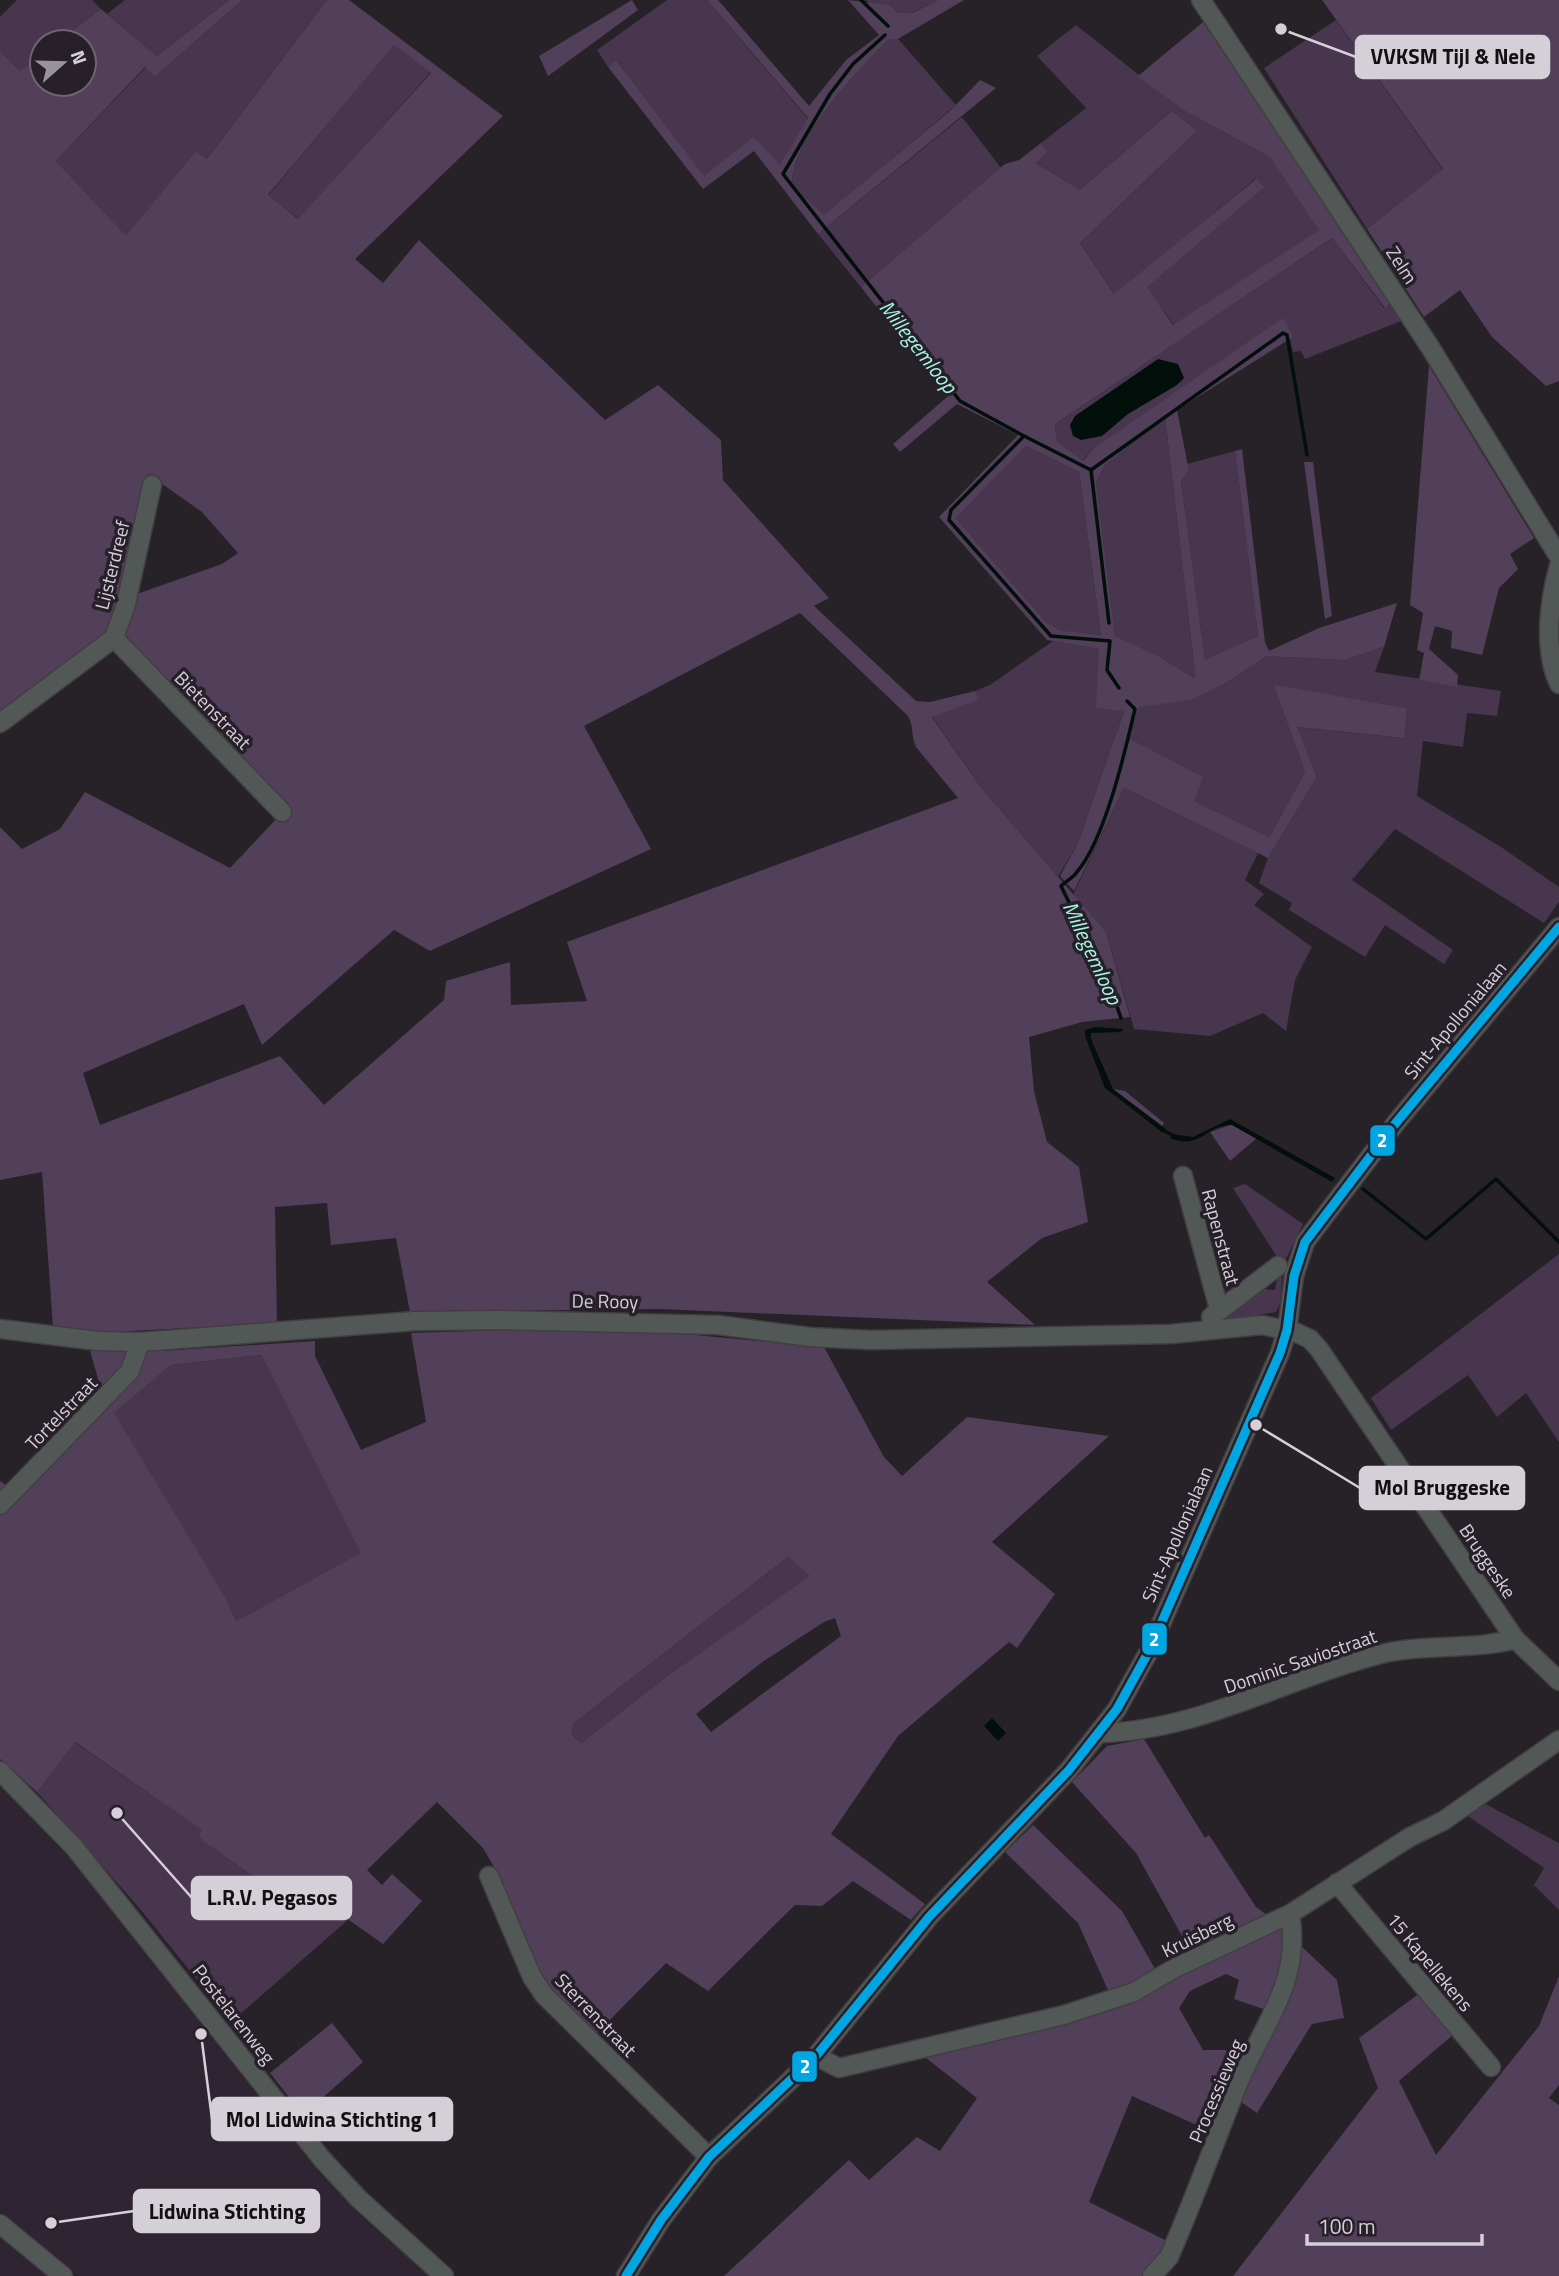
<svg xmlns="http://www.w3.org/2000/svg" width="1559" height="2276" font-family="'Titillium Web',sans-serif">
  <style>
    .built { fill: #2e2432 }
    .green { fill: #47364e }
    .forest { fill: #523f5a; fill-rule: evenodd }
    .water { fill: #030f0b }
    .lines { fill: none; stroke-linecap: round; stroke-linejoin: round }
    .stream { stroke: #030f0b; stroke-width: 3.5 }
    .minor-casing { stroke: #423f43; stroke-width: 21 }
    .minor { stroke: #525856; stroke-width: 18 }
    .bus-1-casing { stroke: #27202a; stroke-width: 14 }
    .bus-1 { stroke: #00a6e2; stroke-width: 9 }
    .labels { text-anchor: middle; stroke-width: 7; stroke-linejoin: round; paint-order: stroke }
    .street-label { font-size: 19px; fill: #d5d0d7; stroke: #27202a }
    .water-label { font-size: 21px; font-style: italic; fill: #a3f6de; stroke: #27202a }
    .leader { fill: none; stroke: #d5d0d7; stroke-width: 2.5 }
    .callout-dot { fill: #d5d0d7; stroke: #27202a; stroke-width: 2.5 }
    .callout { fill: #d5d0d7; stroke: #d5d0d7; stroke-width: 2.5 }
    .callout-label { font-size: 21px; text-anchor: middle; font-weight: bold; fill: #111 }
    .line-badge { stroke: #27202a; stroke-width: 2.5 }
    .badge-label { font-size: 19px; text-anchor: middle; font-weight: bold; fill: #fff }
  </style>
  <rect width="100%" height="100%" fill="#262228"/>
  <g class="built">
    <path d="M0,1785L70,1859L319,2173L365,2220L430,2276H78L0,2210Z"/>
    <path d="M0,2232L51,2276H0Z"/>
  </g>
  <g class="green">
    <path d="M17,0H92L101,9L58,42H42V54L20,71L0,51V17Z"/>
    <path d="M125,0H229L157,56L107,14Z"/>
    <path d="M242,0H327L207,159L196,152L126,237L56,161L146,67L155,77Z"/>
    <path d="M667,0H707L808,119L780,166L754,136L704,177L616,60L608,67L597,50Z"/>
    <path d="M866,0H938L911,13H898C888,4 875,9 866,0Z"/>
    <path d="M1336,20L1443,170L1367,229L1264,68Z"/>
    <path d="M1076,25L1183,110L1270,157L1320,230L1174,325L1146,287L1265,187L1255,179L1115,295L1080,243L1197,131L1172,111L1080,190L1036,163L1048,152L1041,143L1086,108L1037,56Z"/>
    <path d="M898,39L956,105L824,216L792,186C793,137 854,75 888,40Z"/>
    <path d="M394,44L431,72L299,219L268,196Z"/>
    <path d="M962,117L1001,168L861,287L818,234Z"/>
    <path d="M1332,238L1384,308L1390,303L1401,321L1305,359L1301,351L1293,352L1290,339L1293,337L1094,448L1082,461L1057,442L1055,424Z"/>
    <path d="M1165,417L1195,673L1194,678L1160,657L1115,637L1096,483L1104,466Z"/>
    <path d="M1026,446L1079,472L1101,635L1059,630L1046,622L956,518Z"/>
    <path d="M1235,451L1258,636L1205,661L1181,481L1189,471L1187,464Z"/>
    <path d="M1053,641L1100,649L1124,711L1078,843L1058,877L982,789L932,716L977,700L975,691L990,685Z"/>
    <path d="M1384,647L1375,672L1501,691L1497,716L1467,713L1463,747L1423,741L1417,796L1501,847L1559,887V902L1544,923L1395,829L1352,880L1453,950L1444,964L1385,925L1365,957L1289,910L1292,903L1259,883L1268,858L1317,777L1296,727L1403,738L1407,708L1275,686L1305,772L1269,837L1194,801L1128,738L1138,707L1190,699L1223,685L1267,656L1344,660Z"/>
    <path d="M1124,788L1258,853L1245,880L1264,894L1254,905L1312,947L1295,980L1286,1031L1263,1013L1210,1036L1134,1029L1106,932L1073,895Z"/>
    <path d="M1245,1184L1303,1224L1285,1261L1279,1255L1277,1257L1233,1188Z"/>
    <path d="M1559,1254V1442L1526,1393L1497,1417L1468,1375L1391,1430L1371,1398Z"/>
    <path d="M1283,1267L1280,1303L1276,1312L1225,1320L1224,1312L1259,1288L1275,1290L1279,1268Z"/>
    <path d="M261,1355L360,1553L236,1621L226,1598L113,1413L171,1365Z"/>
    <path d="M788,1557L811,1576L670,1674L581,1743L571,1734L574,1723Z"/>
    <path d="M74,1742L203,1830L198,1836L204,1842L311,1917L329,1906L349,1919L231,2022L141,1910L37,1792Z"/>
    <path d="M1478,1800L1559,1843V1910L1534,1885L1544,1868L1462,1812Z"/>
  </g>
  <g class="forest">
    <path d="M229,0H242L155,77L145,67L56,161L126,236L196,151L207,159L327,0H349L503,116L355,259L383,283L419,240L605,420L658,385L721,440L723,480L829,598L814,606L916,701L930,702L975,691L978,700L932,717L982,789L1106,932L1130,1017L1082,1022L1029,1037L1034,1091L1047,1142L1079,1167L1088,1222L1042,1238L987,1282L1035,1325L660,1309L410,1312L396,1238L331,1245L327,1203L275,1207L277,1323L111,1332L53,1327L42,1172L0,1180V827L22,849L60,829L85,792L230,868L278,817L129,647L125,632L134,595L222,564L238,553L202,512L148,474L112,629L0,713V51L20,71L42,54V84H84V42H58L101,9L157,56ZM394,45L431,73L298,219L268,195ZM800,613L908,716C914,726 911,737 916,747L958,798L567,942L587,1001L511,1005L510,962L446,981L444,1000L324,1105L280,1056L100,1125L83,1073L244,1004L262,1045L394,930L430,951L651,849L584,726Z"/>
    <path d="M632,0L638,10L548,76L539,56Z"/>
    <path d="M707,0H718L809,106L846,60L879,35L848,0L889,5L898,13H912L938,0H964L898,39L888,40C855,74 792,138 792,186L824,215L951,110L980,80L996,88L818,234L754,151L703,189L608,67L616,60L704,176L754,136L780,165L808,118Z"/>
    <path d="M1322,0H1559V381L1546,386L1492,337L1460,290L1424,317L1367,229L1443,169Z"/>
    <path d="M1203,22L1390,303L1385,308L1332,238L1055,424L1057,442L1083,461L1094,448L1283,318L1293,337L1177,410L1189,471L1181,481L1205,660L1258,636L1235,451L1242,449L1265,642L1269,651L1319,628L1397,603L1384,647L1344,660L1267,656L1223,685L1190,700L1139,707L1128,738L1203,777L1194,801L1269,837L1305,772L1274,685L1407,708L1404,738L1297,727L1317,777L1268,858L1124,788L1074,891L1060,876L1078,843L1124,711L1096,708L1099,649L1047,640L939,517L1018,435L957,404L900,452L893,444L947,397L861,287L1005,164L1019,160L1041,143L1048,152L1036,163L1080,190L1172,111L1197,131L1080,243L1114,294L1256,179L1265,187L1147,287L1173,325L1319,230L1270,157L1183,110L1138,76ZM1165,417L1195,673L1194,678L1160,657L1115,636L1096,483L1104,466ZM1026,446L1079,472L1101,635L1059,630L1046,622L956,518Z"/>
    <path d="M1429,366L1534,538L1510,554L1518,569L1499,588L1482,655L1451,648L1452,631L1435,626L1429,649L1458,675L1457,687L1419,680L1424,653L1417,650L1423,613L1410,605Z"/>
    <path d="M1304,462H1313L1332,616L1325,619Z"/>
    <path d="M1113,1089L1125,1091L1164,1123L1160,1130L1117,1097Z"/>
    <path d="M1233,1124L1257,1138L1230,1161L1210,1132Z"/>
    <path d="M531,1329L653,1331L824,1347L884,1457L902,1476L967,1417L1109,1436L992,1542L1055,1594L1017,1648L1009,1642L898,1736L831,1834L925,1904L911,1920L853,1881L822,1906L795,1905L708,1991L666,1963L594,2036L543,1983L493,1865L483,1848L437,1802L367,1870L382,1885L392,1874L422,1901L383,1944L329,1906L311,1917L204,1842L198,1836L202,1830L75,1742L37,1792L0,1759V1481L21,1495L101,1389L90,1351H161L315,1341V1356L361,1450L426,1422L411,1333ZM261,1355L360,1553L236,1621L226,1598L114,1413L171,1365ZM788,1557L810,1576L670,1674L581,1743L571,1734L574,1723ZM835,1618L841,1636L711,1732L696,1714L761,1663L824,1622Z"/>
    <path d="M1144,1739L1205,1838L1209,1835L1256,1907L1271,1918L1192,1954L1136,1853L1072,1782L1107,1746Z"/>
    <path d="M1033,1825L1122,1911L1158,1974L1111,1997L1078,1923L1005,1852Z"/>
    <path d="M1285,1923V1965L1269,2011L1234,1999L1239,1980L1226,1974L1190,1991L1179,2008L1203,2050H1247L1210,2131L1132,2096L1089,2202L1169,2242L1148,2276H724L849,2160L869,2180L917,2137L940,2151L977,2098L921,2054L1194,1964Z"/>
    <path d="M1297,1942L1337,1980L1344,2018L1312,2024L1257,2113L1238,2100L1290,1995Z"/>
    <path d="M1559,1976V2085L1549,2098L1559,2105V2276H1233L1378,2088L1359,2038L1420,1993L1455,2033L1399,2081L1436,2155L1539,2026Z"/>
    <path d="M332,2023L363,2062L303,2115L270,2073Z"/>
  </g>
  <g class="water">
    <path d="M1158,359L1178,364L1184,378L1177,385L1128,414L1102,436L1081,440L1073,436L1070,425L1075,416Z"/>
    <path d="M1096,1027L1123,1029L1121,1032L1091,1033V1039L1113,1089L1166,1129L1163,1133L1105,1088L1085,1036V1030Z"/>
    <path d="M1230,1119L1335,1178L1332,1182L1232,1125C1207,1124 1200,1151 1170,1138L1173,1134L1193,1137Z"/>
    <path d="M992,1718L1006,1733L998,1741L984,1726Z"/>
  </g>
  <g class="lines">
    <g class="stream">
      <path d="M861,0L888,26"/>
      <path d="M885,35L853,64L830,94L783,174L960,401L1024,436L951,510L949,520L1051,636L1110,641L1107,670L1119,688"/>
      <path d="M1024,436L1091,470L1109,623"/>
      <path d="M1091,470L1283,333L1287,335L1307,455"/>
      <path d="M1121,1018L1109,984L1061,886C1066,881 1073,878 1077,872C1105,839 1125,752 1135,709L1127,701"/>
      <path d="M1161,1129L1176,1137"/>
      <path d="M1363,1189L1426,1239L1496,1179L1559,1242"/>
    </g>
    <defs>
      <g id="minor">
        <path d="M1201,0L1430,347L1559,557"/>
        <path d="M1559,566C1549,601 1543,650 1559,684"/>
        <path d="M114,638L282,812"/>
        <path d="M0,723L114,638L126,604L152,485"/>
        <path d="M1183,1176L1219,1309"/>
        <path d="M1211,1317L1278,1266"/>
        <path d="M0,1329L98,1341L140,1342L415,1321L501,1320L718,1325L810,1337L870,1340L1171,1334L1262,1325L1295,1332L1310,1339L1319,1349L1515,1639L1559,1681"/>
        <path d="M0,1505L130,1371L140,1342"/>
        <path d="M1100,1733C1199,1731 1284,1679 1377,1655C1422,1643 1471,1651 1515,1639"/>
        <path d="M0,1771L74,1847L322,2159L359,2199L444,2276"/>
        <path d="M489,1876L532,1977L544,1995L709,2157"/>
        <path d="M1337,1883L1491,2067"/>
        <path d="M816,2056L839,2068L1064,2015L1134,1992L1175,1968L1290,1914L1410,1837L1443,1821L1559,1740"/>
        <path d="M0,2224L63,2276"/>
        <path d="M626,2276L661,2220L709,2157L816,2056L929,1917L1069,1770L1117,1709L1149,1651L1280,1353L1287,1330L1294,1276L1305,1242L1395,1124L1559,927"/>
        <path d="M1152,2276L1169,2257C1194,2200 1215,2141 1238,2084C1262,2026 1302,1982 1290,1914"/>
      </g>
    </defs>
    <use href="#minor" class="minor-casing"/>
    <use href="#minor" class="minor"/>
    <defs>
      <path id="bus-1" d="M626,2276L661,2220L709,2157L816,2056L929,1917L1069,1770L1117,1709L1149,1651L1280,1353L1287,1330L1294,1276L1305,1242L1395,1124L1559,927"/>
    </defs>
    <use href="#bus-1" class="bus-1-casing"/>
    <use href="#bus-1" class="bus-1"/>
  </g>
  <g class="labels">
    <g class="street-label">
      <text transform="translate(1402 265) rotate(57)" y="7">Zelm</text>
      <text transform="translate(112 565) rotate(-76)" y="7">Lijsterdreef</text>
      <text transform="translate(213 710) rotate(46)" y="7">Bietenstraat</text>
      <text transform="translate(1455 1020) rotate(-50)" y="7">Sint-Apollonialaan</text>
      <text transform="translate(1221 1237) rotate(75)" y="7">Rapenstraat</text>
      <text transform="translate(605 1301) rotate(1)" y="7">De Rooy</text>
      <text transform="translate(61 1413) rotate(-46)" y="7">Tortelstraat</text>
      <text transform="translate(1177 1534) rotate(-66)" y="7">Sint-Apollonialaan</text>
      <text transform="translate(1488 1561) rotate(56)" y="7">Bruggeske</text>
      <text transform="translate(1300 1661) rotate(-19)" y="7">Dominic Saviostraat</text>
      <text transform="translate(1197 1935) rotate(-26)" y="7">Kruisberg</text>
      <text transform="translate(1430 1962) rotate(50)" y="7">15 Kapellekens</text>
      <text transform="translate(234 2014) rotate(52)" y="7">Postelarenweg</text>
      <text transform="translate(596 2015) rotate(46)" y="7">Sterrenstraat</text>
      <text transform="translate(1216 2091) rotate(-67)" y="7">Processieweg</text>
    </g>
    <g class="water-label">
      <text transform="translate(918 347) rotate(52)" y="7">Millegemloop</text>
      <text transform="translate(1092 953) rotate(65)" y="7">Millegemloop</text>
    </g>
  </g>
  <path class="leader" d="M1281 29L1356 57M1256 1425L1360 1488M117 1813L192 1898M201 2034L212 2119M51 2223L134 2211"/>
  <g class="callout-dot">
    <circle cx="1281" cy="29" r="7"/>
    <circle cx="1256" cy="1425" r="7"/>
    <circle cx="117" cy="1813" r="7"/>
    <circle cx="201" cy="2034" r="7"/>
    <circle cx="51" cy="2223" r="7"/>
  </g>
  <g class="callout">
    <rect x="1356" y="36" width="193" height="42" rx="7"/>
    <rect x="1360" y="1467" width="164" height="42" rx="7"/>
    <rect x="192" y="1877" width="159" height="42" rx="7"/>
    <rect x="212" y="2098" width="240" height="42" rx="7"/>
    <rect x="134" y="2190" width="185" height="42" rx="7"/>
  </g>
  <g class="callout-label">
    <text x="1453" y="64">VVKSM Tijl &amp; Nele</text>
    <text x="1442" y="1495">Mol Bruggeske</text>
    <text x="272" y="1905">L.R.V. Pegasos</text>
    <text x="332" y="2127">Mol Lidwina Stichting 1</text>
    <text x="227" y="2219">Lidwina Stichting</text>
  </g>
  <g class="line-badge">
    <rect x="1369" y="1124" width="27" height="33" rx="7" fill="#00a6e2"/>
    <rect x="1141" y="1622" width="27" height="34" rx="7" fill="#00a6e2"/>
    <rect x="791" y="2050" width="27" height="33" rx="7" fill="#00a6e2"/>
  </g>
  <g class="badge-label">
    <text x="1382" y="1147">2</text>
    <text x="1154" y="1646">2</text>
    <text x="805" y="2073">2</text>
  </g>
  <g transform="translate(63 63) rotate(70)"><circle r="33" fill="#27202a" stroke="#6d666f" stroke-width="2"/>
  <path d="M0-5L12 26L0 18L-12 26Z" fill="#98939a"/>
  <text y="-10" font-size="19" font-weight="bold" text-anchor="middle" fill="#d5d0d7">N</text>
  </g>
  <path d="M1307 2234v10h175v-10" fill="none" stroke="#d5d0d7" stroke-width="3.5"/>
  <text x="1318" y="2234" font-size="21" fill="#d5d0d7" stroke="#27202a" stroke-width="5" paint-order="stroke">100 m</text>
</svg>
